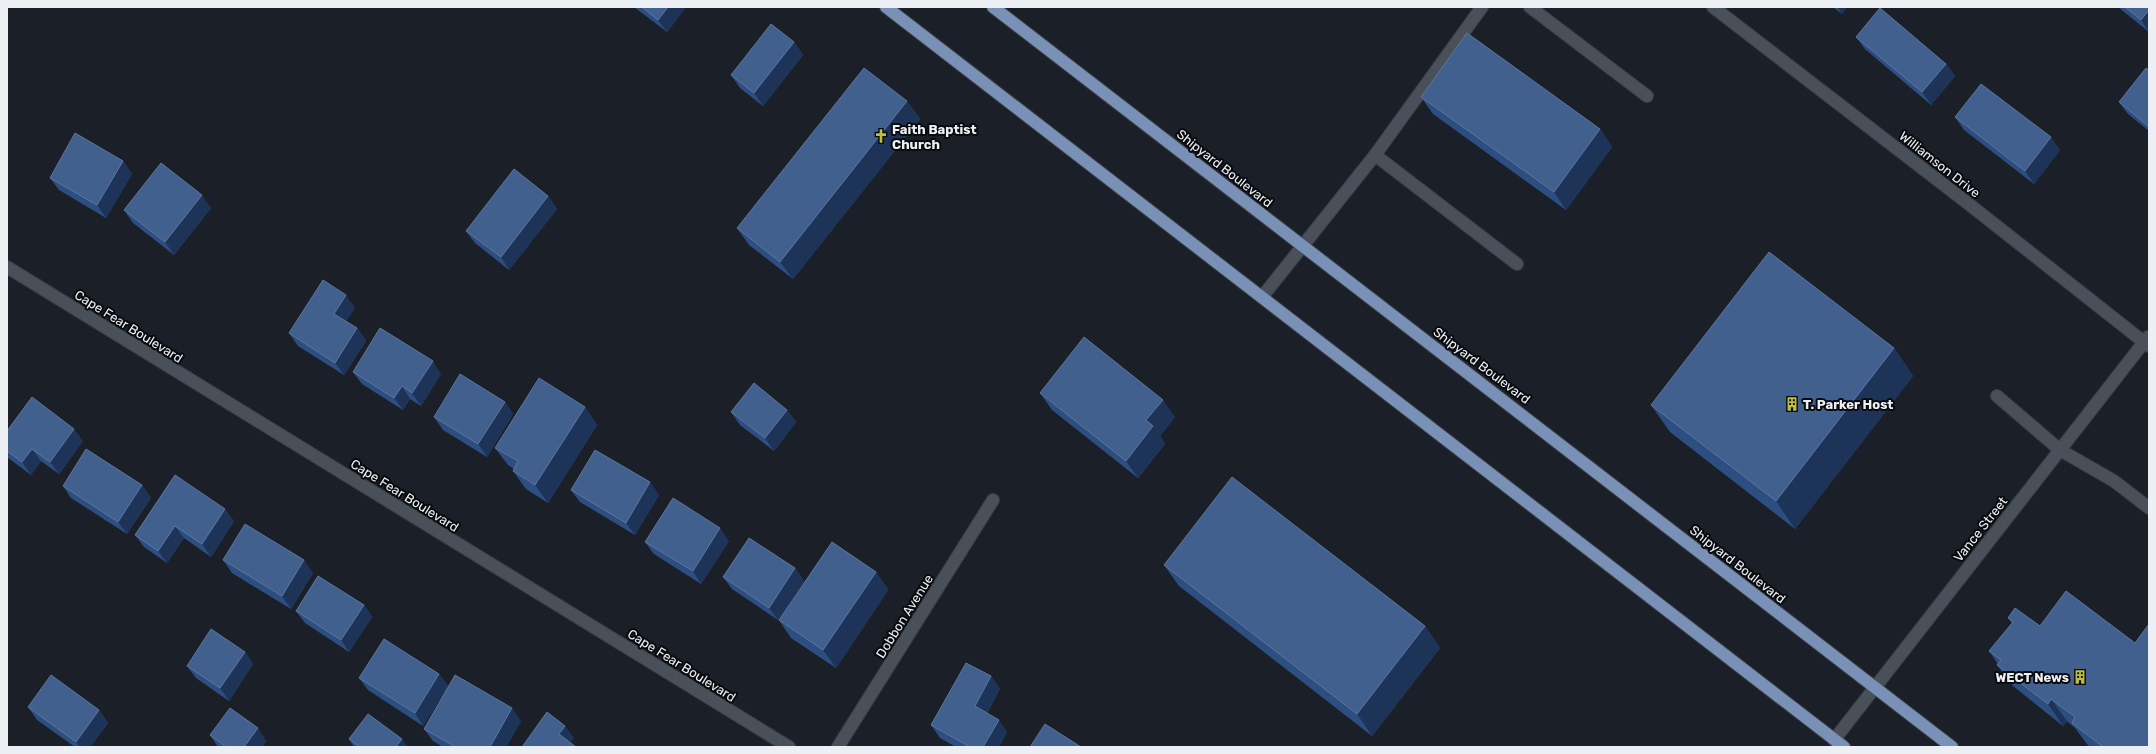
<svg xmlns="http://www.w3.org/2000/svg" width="2156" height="754" font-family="Rubik,sans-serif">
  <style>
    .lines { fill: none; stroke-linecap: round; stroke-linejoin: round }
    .minor-casing { stroke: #393d43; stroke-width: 14 }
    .major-casing { stroke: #393d43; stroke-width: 14 }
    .minor { stroke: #4a5059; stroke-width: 12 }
    .major { stroke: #7991b7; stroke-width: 12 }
    .wall { fill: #2d4e81 }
    .shaded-wall { fill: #1d3458 }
    .building { fill: #42608d; stroke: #5c769e }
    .labels { text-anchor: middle; stroke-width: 4; stroke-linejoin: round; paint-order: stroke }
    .poi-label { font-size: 13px; font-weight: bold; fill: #ecf0f5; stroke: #080a0d; text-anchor: start }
    .street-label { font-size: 13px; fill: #ecf0f5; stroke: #080a0d }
  </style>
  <rect width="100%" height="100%" fill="#1b2028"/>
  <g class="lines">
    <defs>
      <g id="minor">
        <path d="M1530,7L1647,96"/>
        <path d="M1713,7L1970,205L2149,346"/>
        <path d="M1375,155L1517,264"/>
        <path d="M7,267L789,747"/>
        <path d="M1262,297L1375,155L1482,7"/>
        <path d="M1997,396L2060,450L2114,481L2149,508"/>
        <path d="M1834,740L2148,337"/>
        <path d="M838,747L993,500"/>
      </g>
      <g id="major">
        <path d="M886,7L1844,747"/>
        <path d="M993,7L1952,747"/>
      </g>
    </defs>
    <use href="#minor" class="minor-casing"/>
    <use href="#major" class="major-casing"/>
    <use href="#minor" class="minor"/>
    <use href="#major" class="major"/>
  </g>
  <g class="wall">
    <path d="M634,7H686L667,32Z"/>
    <path d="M1833,7H1847L1842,14Z"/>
    <path d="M2118,7H2149V32Z"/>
    <path d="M1856,37L1946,64L1955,76L1931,105L1865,49Z"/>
    <path d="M794,42L803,55L763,106L740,88L731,75Z"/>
    <path d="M2149,70V131L2128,114L2119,102Z"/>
    <path d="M1421,97L1600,129L1612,147L1566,210L1433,114Z"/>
    <path d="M907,101L920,119L793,279L749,245L737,228Z"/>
    <path d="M1955,117L2060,150L2034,184L1964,130Z"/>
    <path d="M123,161L132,174L106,218L59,190L50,178Z"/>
    <path d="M548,196L557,209L509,270L475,243L466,231Z"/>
    <path d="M211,208L174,255L133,223L124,210Z"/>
    <path d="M355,308L346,321L357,328L366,341L344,375L298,346L289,333Z"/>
    <path d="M1894,348L1913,376L1795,529L1670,432L1651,405Z"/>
    <path d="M353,372L441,374L421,406L410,399L403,410L362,384Z"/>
    <path d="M1040,393L1175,417L1160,436L1165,444L1138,478L1052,410Z"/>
    <path d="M505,402L513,414L487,457L443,430L434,417Z"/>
    <path d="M585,407L597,425L548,503L526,489L513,471L514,469L508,465L495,448Z"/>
    <path d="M787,410L796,422L774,451L740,425L731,412Z"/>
    <path d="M83,441L59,474L41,461L31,475L7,457V451Z"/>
    <path d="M175,475L234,521L211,557L184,538L167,563L144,547L135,535Z"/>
    <path d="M142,485L151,498L127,534L71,498L63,486Z"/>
    <path d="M571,490L659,495L635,535L580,502Z"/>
    <path d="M729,541L701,584L654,554L645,542Z"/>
    <path d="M223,560L313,573L291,609L232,573Z"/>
    <path d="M1164,565L1425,626L1440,648L1372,736L1179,586Z"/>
    <path d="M795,568L804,581L778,620L732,589L723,577Z"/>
    <path d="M876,572L888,590L836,668L791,638L779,620Z"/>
    <path d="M364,605L372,617L349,652L305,623L296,611Z"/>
    <path d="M2015,608L2149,747H2090L2087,744L2075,728L2067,721L2063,726L2013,686L1997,665L1998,664L1989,651L2012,623L2008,618Z"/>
    <path d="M245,652L253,664L229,701L196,678L187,666Z"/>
    <path d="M439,674L448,686L423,726L368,690L359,678Z"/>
    <path d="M991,676L1000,689L987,713L1007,732L999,747H956L940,738L931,725Z"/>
    <path d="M28,707L99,710L108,723L90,747H75L37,720Z"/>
    <path d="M521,721L506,747H443L433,741L424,729Z"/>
    <path d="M210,735L266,741L262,747H218Z"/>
    <path d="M349,739L408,747H354Z"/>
  </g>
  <g class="shaded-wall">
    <path d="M668,7H686L667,32L658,20Z"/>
    <path d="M1837,7H1847L1842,14Z"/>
    <path d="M2149,10V32L2141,20Z"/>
    <path d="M794,42L803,55L763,106L754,93Z"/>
    <path d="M1946,64L1955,76L1931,105L1922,92Z"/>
    <path d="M907,101L920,119L793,279L780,262Z"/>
    <path d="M1600,129L1612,147L1566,210L1554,192Z"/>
    <path d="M2051,137L2060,150L2034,184L2025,171Z"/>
    <path d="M123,161L132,174L106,218L97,205Z"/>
    <path d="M202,195L211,208L174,255L165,242Z"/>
    <path d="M548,196L557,209L509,270L501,257Z"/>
    <path d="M346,295L355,308L343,326L334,314Z"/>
    <path d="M357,328L366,341L344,375L335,363Z"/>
    <path d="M1894,348L1913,376L1795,529L1776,501Z"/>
    <path d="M433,361L441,374L421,406L412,393Z"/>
    <path d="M402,386L410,399L403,410L394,398Z"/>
    <path d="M1163,400L1175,417L1160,436L1165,444L1138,478L1126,461L1146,420Z"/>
    <path d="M505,402L513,414L487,457L478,444Z"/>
    <path d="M585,407L597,425L548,503L535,485Z"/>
    <path d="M787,410L796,422L774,451L765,438Z"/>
    <path d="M74,429L83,441L59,474L50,462Z"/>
    <path d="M32,449L41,461L31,475L22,462Z"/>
    <path d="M650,482L659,495L635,535L626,523Z"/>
    <path d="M142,485L151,498L127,534L118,522Z"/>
    <path d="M225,509L234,521L211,557L202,544Z"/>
    <path d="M175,526L184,538L167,563L158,551Z"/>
    <path d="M720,528L729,541L701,584L693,571Z"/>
    <path d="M304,560L313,573L291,609L282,596Z"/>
    <path d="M795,568L804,581L778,620L769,608Z"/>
    <path d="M876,572L888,590L836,668L823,650Z"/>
    <path d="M364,605L372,617L349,652L341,640Z"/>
    <path d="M1425,626L1440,648L1372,736L1357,714Z"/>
    <path d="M245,652L253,664L229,701L220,688Z"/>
    <path d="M439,674L448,686L423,726L415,713Z"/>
    <path d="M991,676L1000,689L983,719L975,706Z"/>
    <path d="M2051,699L2067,721L2063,726L2048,704Z"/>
    <path d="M512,708L521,721L506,747H490Z"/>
    <path d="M99,710L108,723L90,747H80L76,742Z"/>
    <path d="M999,720L1007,732L999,747H983Z"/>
    <path d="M565,726L574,738L567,747L559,734Z"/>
    <path d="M258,728L266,741L262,747H244Z"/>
    <path d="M402,739L408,747H396Z"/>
  </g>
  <g class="building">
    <path d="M642,7H668L658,20Z"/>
    <path d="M2125,7H2149V10L2141,20Z"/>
    <path d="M1880,8L1946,64L1922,92L1856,37Z"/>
    <path d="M771,24L794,42L754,93L731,75Z"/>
    <path d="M1467,33L1600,129L1554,192L1421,97Z"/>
    <path d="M864,68L907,101L780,262L737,228Z"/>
    <path d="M2146,68L2149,70V125L2148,126L2119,102Z"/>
    <path d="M1981,84L2051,137L2025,171L1955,117Z"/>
    <path d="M75,133L123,161L97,205L50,178Z"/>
    <path d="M161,163L202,195L165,242L124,210Z"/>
    <path d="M514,169L548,196L501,257L466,231Z"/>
    <path d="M1769,252L1894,348L1776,501L1651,405Z"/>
    <path d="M323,280L346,295L334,314L357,328L335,363L289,333Z"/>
    <path d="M380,328L433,361L412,393L402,386L394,398L353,372Z"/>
    <path d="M1084,337L1163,400L1146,420L1153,426L1126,461L1040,393Z"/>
    <path d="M460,374L505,402L478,444L434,417Z"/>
    <path d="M539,378L585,407L535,485L513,471L518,461L495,448Z"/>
    <path d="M754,383L787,410L765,438L731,412Z"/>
    <path d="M32,397L74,429L50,462L32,449L22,462L7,451V431Z"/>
    <path d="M86,449L142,485L118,522L63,486Z"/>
    <path d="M595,450L650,482L626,523L571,490Z"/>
    <path d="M175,475L225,509L202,544L175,526L158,551L135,535Z"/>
    <path d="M1232,477L1425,626L1357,714L1164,565Z"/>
    <path d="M673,498L720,528L693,571L645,542Z"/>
    <path d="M245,524L304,560L282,596L223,560Z"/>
    <path d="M749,538L795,568L769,608L723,577Z"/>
    <path d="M832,542L876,572L823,650L779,620Z"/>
    <path d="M318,576L364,605L341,640L296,611Z"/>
    <path d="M2066,591L2135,643L2149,624V747H2103L2072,723L2075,717L2051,699L2048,704L1997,665L2001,660L1989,651L2013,622L2008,618L2015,608L2040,626Z"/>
    <path d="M211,629L245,652L220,688L187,666Z"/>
    <path d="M384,639L439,674L415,713L359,678Z"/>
    <path d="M966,663L991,676L975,706L999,720L983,747H970L931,725Z"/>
    <path d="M51,675L99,710L76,742L28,707Z"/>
    <path d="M455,675L512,708L490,747H456L424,729Z"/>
    <path d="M230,708L258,728L244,747H226L210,735Z"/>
    <path d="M547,712L565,726L559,734L576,747H522Z"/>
    <path d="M368,714L402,739L396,747H360L349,739Z"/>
    <path d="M1045,724L1081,747H1030Z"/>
  </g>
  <defs>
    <symbol id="church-bare" viewBox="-9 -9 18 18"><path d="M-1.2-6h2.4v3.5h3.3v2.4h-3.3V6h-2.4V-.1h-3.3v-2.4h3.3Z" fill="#bfbe41" stroke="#080a0d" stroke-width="2.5" paint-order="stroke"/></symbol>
    <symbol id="building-bare" viewBox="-9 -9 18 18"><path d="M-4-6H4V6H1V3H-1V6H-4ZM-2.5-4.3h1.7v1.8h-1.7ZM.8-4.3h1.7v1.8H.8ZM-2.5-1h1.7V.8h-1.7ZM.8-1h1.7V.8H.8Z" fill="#bfbe41" stroke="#080a0d" stroke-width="2.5" paint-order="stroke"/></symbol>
  </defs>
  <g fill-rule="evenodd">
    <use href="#church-bare" x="871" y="126" width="20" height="20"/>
    <use href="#building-bare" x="1782" y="394" width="20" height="20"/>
    <use href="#building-bare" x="2070" y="667" width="20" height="20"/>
  </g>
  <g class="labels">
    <g class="poi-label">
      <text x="892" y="134">Faith Baptist<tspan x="892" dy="15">Church</tspan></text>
      <text x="1803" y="409">T. Parker Host</text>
      <text x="2069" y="682" text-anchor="end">WECT News</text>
    </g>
    <g class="street-label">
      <text transform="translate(1940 164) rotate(38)" y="5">Williamson Drive</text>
      <text transform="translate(1225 168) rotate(38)" y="5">Shipyard Boulevard</text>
      <text transform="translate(129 326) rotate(32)" y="5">Cape Fear Boulevard</text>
      <text transform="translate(1482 365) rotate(37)" y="5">Shipyard Boulevard</text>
      <text transform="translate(405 495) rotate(32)" y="5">Cape Fear Boulevard</text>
      <text transform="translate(1980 529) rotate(-52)" y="5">Vance Street</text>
      <text transform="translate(1738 564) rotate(38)" y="5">Shipyard Boulevard</text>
      <text transform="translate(904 616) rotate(-58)" y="5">Dobbon Avenue</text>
      <text transform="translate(682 665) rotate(32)" y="5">Cape Fear Boulevard</text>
    </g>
  </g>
  <rect width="2156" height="754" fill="none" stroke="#ecf0f5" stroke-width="16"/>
</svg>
